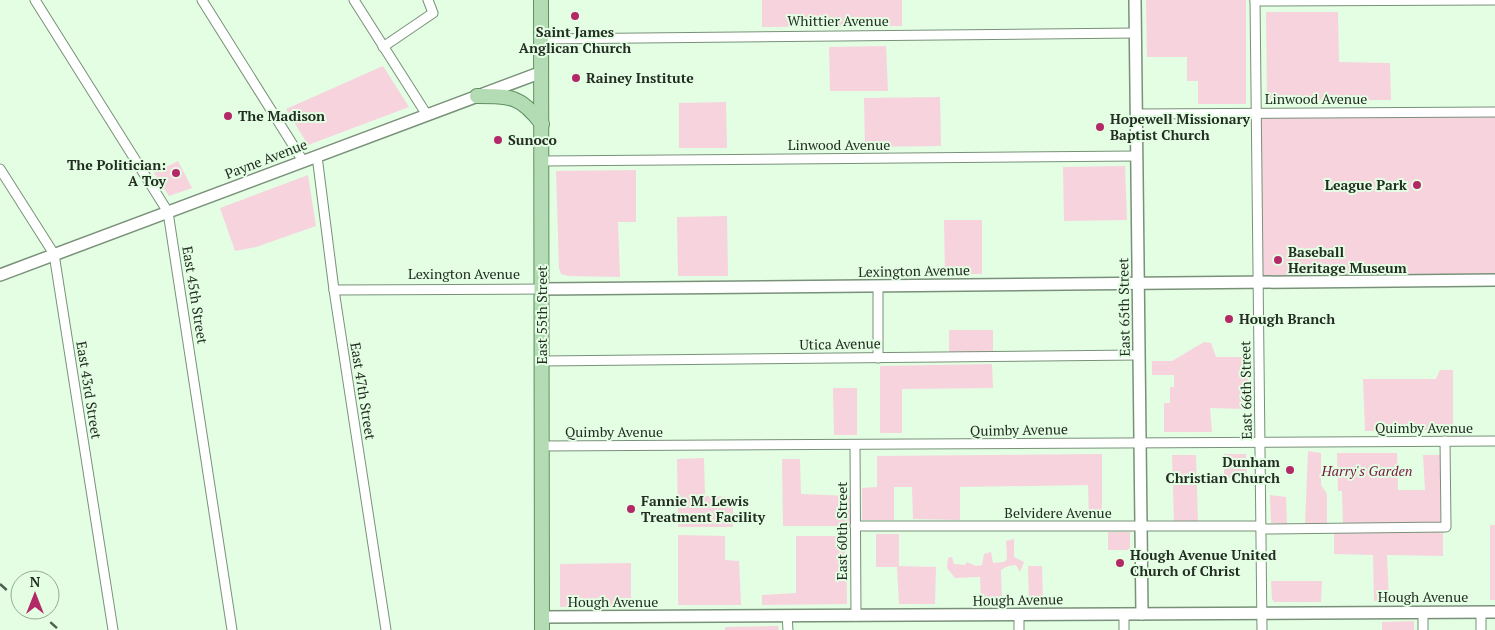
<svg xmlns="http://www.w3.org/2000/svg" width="1495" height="630" font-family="'PT Serif',serif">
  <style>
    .green { fill: #f7d3de }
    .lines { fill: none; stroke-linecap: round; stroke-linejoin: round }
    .minor-casing { stroke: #799179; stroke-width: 11 }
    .tertiary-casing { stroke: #799179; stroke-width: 14 }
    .primary-casing { stroke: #609061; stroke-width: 16 }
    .minor { stroke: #fff; stroke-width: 9 }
    .tertiary { stroke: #fff; stroke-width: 11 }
    .primary { stroke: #b3dcb5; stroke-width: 14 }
    .rail { stroke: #515f51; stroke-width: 2.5; stroke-dasharray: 9 9; stroke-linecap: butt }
    .poi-dot { fill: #b32967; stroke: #e3fee3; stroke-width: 2 }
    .labels { text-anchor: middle; stroke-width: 4; stroke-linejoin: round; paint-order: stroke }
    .street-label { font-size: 14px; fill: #232d23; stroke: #e3fee3 }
    .poi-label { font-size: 14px; font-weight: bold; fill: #232d23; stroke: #e3fee3; text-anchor: start }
    .park-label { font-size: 14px; font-style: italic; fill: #791743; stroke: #e3fee3 }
  </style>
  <rect width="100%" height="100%" fill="#e3fee3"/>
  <g class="green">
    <path d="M762,0H902V26L762,27Z"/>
    <path d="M1146,0H1246V104H1198V81H1187V57H1147Z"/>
    <path d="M1266,12H1338L1339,62L1390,63L1391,100H1267Z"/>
    <path d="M886,46L888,91H830L829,47Z"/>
    <path d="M383,66L409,107L308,145L286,109Z"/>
    <path d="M940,97L941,146L865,147L864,98Z"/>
    <path d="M726,102L727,148H679V103Z"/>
    <path d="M1495,112V280L1258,282L1256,113Z"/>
    <path d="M178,161L192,188L169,196L154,173Z"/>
    <path d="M1125,166L1127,220L1064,221L1063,167Z"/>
    <path d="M636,170V222H618L620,277L568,276L561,274L559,268L556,171Z"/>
    <path d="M308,175L316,226L256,247L235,251L220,208Z"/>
    <path d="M727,216L728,276H678L677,217Z"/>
    <path d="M944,220H982V274H945Z"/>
    <rect x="949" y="330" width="44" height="22"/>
    <path d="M1204,342L1211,343L1216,357H1248V409L1210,408L1212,432H1164V403H1170V387H1174V375H1152V361H1172Z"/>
    <path d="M992,364L993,388L902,389V433H880V366Z"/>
    <path d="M1440,370H1453V430L1365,431L1363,379H1436Z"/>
    <path d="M833,388H857V435H834Z"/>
    <path d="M1308,451L1321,453V485L1327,494V524L1305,525Z"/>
    <path d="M1337,453H1397L1398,490H1425L1423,455H1440L1441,523L1343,524L1342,491H1338Z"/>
    <path d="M1102,454V518H1089L1088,485L960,487V520L913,519L912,487H894V520H862V488L877,487V456Z"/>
    <path d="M1224,454H1246L1247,478H1224Z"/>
    <path d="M1172,455H1196L1198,523L1174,524Z"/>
    <path d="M704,458L705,496L733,497V527H678L677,459Z"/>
    <path d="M782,459H800L801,494L850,496L851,526H783Z"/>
    <path d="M1270,495L1286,497L1287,524L1271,523Z"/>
    <rect x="1490" y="525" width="5" height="75"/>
    <path d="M1334,530L1443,531V556L1387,555L1389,601H1374L1373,555L1334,554Z"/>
    <rect x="1108" y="532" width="22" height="18"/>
    <path d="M876,534H899V566L936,567L935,604H899L897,567H876Z"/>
    <path d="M678,535L725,536V560L739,561L741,605H678Z"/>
    <path d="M796,536H846L847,604L762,605V595L796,593Z"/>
    <path d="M1014,539V557L1024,562L1020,572L1016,565L1008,566L1001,570L1002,604H981L980,577L955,578L947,568L948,558L952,557L954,564L965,565L967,562L976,566L982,565L984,554L991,552L993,563L1004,562L1007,559L1006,541Z"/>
    <path d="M631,563V607H560V564Z"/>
    <path d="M1028,566H1042L1043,603H1029Z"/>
    <path d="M1271,581H1322L1321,602H1274L1272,599Z"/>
    <path d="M1414,621V630H1382V622Z"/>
    <path d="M778,626L779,630H725V627Z"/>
  </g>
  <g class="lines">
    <defs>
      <g id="minor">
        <path d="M35,0L168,212L232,630"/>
        <path d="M202,0L303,161"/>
        <path d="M354,0L427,115"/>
        <path d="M1255,0L1262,630"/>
        <path d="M1255,1L1495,0"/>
        <path d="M541,39L1135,33"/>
        <path d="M383,47L433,13L428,0"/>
        <path d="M1136,114L1495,112"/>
        <path d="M317,156L334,290L386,630"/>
        <path d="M542,161L1137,156"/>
        <path d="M0,169L54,254L113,630"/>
        <path d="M878,287V358"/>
        <path d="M334,290L543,289"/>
        <path d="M542,361L1139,355"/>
        <path d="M855,445L856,616"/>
        <path d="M543,446L1495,441"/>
        <path d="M855,526H1261"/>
        <path d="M1261,529L1446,527L1445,441"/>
        <path d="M1423,612V630"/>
        <path d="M1481,612V630"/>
        <path d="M1124,614V630"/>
        <path d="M1019,615V630"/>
        <path d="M787,616L788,630"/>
      </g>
      <g id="tertiary">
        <path d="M1135,0L1142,614"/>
        <path d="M0,275L542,72"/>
        <path d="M543,289L1495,280"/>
        <path d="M542,617L1495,612"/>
      </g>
      <g id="primary">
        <path d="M541,0L542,630"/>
        <path d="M477,96C511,96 521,96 542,124"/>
      </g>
    </defs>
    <use href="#minor" class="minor-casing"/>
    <use href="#tertiary" class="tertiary-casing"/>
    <use href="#primary" class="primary-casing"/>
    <use href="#minor" class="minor"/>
    <use href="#tertiary" class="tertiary"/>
    <use href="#primary" class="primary"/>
    <g class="rail">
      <path d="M0,584L20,602"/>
      <path d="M37,610L59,630"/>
    </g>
  </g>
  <g class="poi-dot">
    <circle cx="575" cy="16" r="5"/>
    <circle cx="576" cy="78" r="5"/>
    <circle cx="228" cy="116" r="5"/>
    <circle cx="1100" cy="127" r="5"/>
    <circle cx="498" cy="140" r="5"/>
    <circle cx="176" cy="173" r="5"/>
    <circle cx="1417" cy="185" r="5"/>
    <circle cx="1278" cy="260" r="5"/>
    <circle cx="1229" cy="319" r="5"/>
    <circle cx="1290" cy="470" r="5"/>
    <circle cx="631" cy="509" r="5"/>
    <circle cx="1120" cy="563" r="5"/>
  </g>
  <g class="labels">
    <g class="street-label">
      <text x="838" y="26">Whittier Avenue</text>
      <text x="1316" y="104">Linwood Avenue</text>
      <text x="839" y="150">Linwood Avenue</text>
      <text transform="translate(266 159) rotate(-21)" y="5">Payne Avenue</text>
      <text transform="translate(914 271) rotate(-1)" y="5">Lexington Avenue</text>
      <text x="464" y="279">Lexington Avenue</text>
      <text transform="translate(195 295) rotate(81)" y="5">East 45th Street</text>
      <text transform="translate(1124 307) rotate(-91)" y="5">East 65th Street</text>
      <text transform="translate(542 315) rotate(-90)" y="5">East 55th Street</text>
      <text transform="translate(840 344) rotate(-1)" y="5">Utica Avenue</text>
      <text transform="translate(89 390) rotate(81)" y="5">East 43rd Street</text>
      <text transform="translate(1246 390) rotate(-91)" y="5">East 66th Street</text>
      <text transform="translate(363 391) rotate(81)" y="5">East 47th Street</text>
      <text x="1424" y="433">Quimby Avenue</text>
      <text transform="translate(1019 430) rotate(-1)" y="5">Quimby Avenue</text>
      <text x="614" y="437">Quimby Avenue</text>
      <text x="1058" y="518">Belvidere Avenue</text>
      <text transform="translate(842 531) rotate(-90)" y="5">East 60th Street</text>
      <text x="1423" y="602">Hough Avenue</text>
      <text transform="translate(1018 600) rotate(-1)" y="5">Hough Avenue</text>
      <text x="613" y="607">Hough Avenue</text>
    </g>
    <g class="poi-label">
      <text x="575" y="37" text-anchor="middle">Saint James<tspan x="575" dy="16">Anglican Church</tspan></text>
      <text x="586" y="83">Rainey Institute</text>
      <text x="238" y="121">The Madison</text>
      <text x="1110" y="124">Hopewell Missionary<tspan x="1110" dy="16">Baptist Church</tspan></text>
      <text x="508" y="145">Sunoco</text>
      <text x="166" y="170" text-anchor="end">The Politician:<tspan x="166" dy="16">A Toy</tspan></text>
      <text x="1407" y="190" text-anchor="end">League Park</text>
      <text x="1288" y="257">Baseball<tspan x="1288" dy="16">Heritage Museum</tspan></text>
      <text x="1239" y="324">Hough Branch</text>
      <text x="1280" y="467" text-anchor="end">Dunham<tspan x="1280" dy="16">Christian Church</tspan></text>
      <text x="641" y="506">Fannie M. Lewis<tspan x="641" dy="16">Treatment Facility</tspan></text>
      <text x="1130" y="560">Hough Avenue United<tspan x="1130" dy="16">Church of Christ</tspan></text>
    </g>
    <g class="park-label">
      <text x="1367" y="476">Harry's Garden</text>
    </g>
  </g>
  <g transform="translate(35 595)"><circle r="24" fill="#e3fee3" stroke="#96aa96"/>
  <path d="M0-4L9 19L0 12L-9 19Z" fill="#b32967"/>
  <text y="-8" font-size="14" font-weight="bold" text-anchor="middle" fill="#232d23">N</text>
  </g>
</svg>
